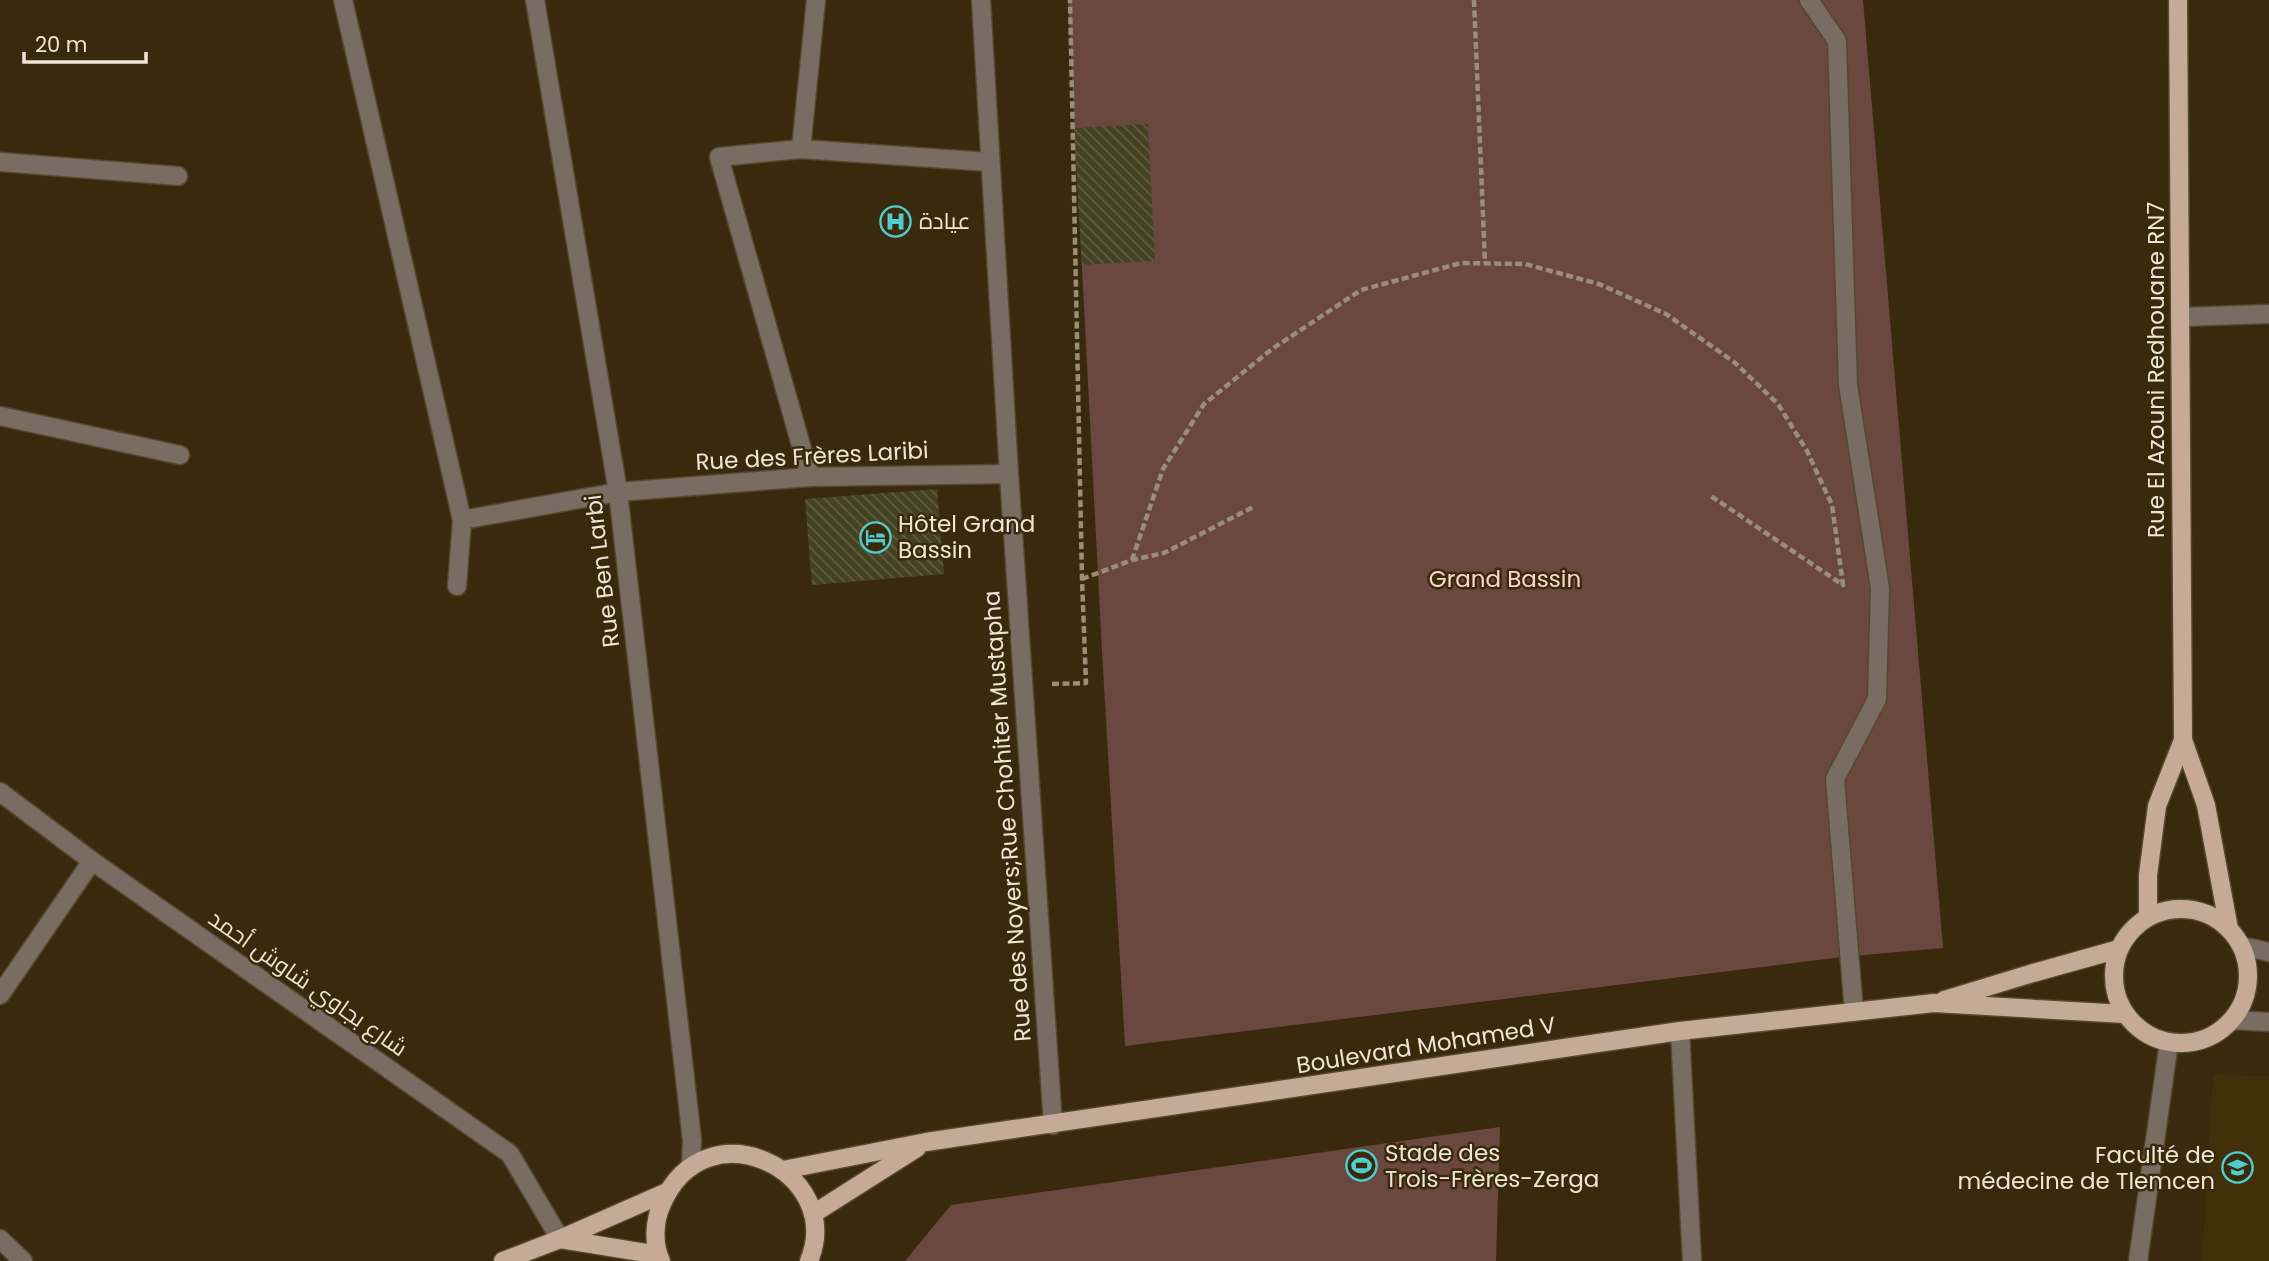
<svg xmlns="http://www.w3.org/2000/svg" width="2269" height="1261" font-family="Poppins,Cairo,sans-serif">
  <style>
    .built { fill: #42300a }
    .park { fill: #6a483f }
    .building { fill: url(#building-back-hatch) }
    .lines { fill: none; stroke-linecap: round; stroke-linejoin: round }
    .minor-casing { stroke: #56482e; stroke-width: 21 }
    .major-casing { stroke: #56482e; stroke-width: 21 }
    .path { stroke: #9a8e78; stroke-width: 4.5; stroke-dasharray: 7 3.5; stroke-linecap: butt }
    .minor { stroke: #796c63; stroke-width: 18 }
    .major { stroke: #c5aa97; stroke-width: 18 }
    .labels { text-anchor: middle; stroke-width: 5; stroke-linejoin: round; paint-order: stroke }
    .poi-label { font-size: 23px; fill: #eee5d5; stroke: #392a0e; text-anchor: start }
    .street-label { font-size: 23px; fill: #eee5d5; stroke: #392a0e }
    .park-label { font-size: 23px; fill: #fbd5cc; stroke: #392a0e }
  </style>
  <defs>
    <pattern id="building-back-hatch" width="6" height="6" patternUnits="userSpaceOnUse" patternTransform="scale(1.75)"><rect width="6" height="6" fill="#454223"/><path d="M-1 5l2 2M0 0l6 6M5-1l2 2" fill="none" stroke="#605d42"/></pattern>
  </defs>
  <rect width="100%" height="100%" fill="#392a0e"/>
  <path class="built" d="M2213,1075L2269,1076V1261H2202Z"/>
  <g class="park">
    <path d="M1068,0H1863L1943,948L1842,957L1125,1046L1102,651Z"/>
    <path d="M1500,1127L1496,1261H905L951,1205Z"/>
  </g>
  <g class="building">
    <path d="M1148,124L1155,261L1082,265L1074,128Z"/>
    <path d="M937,489L944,574L812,585L805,499Z"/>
  </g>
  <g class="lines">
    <defs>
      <g id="minor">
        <path d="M343,0L462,520L457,586"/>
        <path d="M535,0L618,492L692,1140L691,1167"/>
        <path d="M981,0L1009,474L1053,1125"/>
        <path d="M1809,0L1837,41L1848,385L1880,588L1877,699L1835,779L1854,1012"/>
        <path d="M801,149L816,0"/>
        <path d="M0,162L178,176"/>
        <path d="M2180,317L2269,314"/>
        <path d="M0,416L180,455"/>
        <path d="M810,477L719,157L801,149L990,162"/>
        <path d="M462,520L618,492L810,477L1009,474"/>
        <path d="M0,792L92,861L510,1154L560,1239"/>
        <path d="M2241,946L2269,952"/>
        <path d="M0,995L92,861"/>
        <path d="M2232,1020L2269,1022"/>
        <path d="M1680,1031L1692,1261"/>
        <path d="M0,1239L23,1261"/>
        <path d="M2138,1261L2169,1042"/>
      </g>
      <g id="major">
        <path d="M2178,0L2183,740L2206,805L2229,929"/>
        <circle cx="2181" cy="976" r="67"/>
        <path d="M2148,917V875L2157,806L2183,740"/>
        <path d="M1944,1000L2033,973L2119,949"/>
        <path d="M783,1170L926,1142L1680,1031L1934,1003L2125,1014"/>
        <path d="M813,1214L917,1148"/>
        <path d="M560,1239L658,1255"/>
        <path d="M503,1261L560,1239L667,1192"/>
        <path d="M661,1261C653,1244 654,1221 662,1204C706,1103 846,1172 809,1261"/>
      </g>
    </defs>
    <use href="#minor" class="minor-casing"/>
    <use href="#major" class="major-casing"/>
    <g class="path">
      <path d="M1474,0L1485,263"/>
      <path d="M1132,560L1163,469L1204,404L1272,349L1361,290L1461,263L1525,264L1599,284L1666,314L1734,362L1778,404L1807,451L1832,505L1843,585L1711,496"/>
      <path d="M1082,579L1132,560L1164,553L1255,506"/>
      <path d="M1052,684L1086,683L1082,579L1070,0"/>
    </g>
    <use href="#minor" class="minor"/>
    <use href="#major" class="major"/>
  </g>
  <defs>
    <symbol id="hospital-ring" viewBox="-11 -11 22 22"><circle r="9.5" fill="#392a0e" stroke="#52cdcf" stroke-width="1.5"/><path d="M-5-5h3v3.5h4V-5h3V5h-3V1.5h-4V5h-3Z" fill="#52cdcf"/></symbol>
    <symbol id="hotel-ring" viewBox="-11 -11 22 22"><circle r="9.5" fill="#392a0e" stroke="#52cdcf" stroke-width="1.5"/><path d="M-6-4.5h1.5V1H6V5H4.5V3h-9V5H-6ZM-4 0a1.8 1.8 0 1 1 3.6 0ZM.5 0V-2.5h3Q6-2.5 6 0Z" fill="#52cdcf"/></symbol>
    <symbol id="stadium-ring" viewBox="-11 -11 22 22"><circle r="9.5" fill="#392a0e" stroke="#52cdcf" stroke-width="1.5"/><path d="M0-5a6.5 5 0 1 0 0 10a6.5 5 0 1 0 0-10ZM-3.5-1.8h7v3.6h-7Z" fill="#52cdcf"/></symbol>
    <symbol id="university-ring" viewBox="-11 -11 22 22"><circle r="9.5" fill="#392a0e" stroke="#52cdcf" stroke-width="1.5"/><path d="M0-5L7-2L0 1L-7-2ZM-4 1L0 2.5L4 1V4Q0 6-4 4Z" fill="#52cdcf"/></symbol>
  </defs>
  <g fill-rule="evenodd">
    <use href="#hospital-ring" x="878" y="204" width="35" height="35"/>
    <use href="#hotel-ring" x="858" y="520" width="35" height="35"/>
    <use href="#stadium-ring" x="1344" y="1148" width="35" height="35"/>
    <use href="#university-ring" x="2220" y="1150" width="35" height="35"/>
  </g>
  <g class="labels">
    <g class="poi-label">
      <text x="919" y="229">عيادة</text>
      <text x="898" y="532">Hôtel Grand<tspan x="898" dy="26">Bassin</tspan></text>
      <text x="1385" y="1161">Stade des<tspan x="1385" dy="26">Trois-Frères-Zerga</tspan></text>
      <text x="2215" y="1163" text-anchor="end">Faculté de<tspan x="2215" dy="26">médecine de Tlemcen</tspan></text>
    </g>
    <g class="street-label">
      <text transform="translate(2156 370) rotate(-90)" y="8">Rue El Azouni Redhouane RN7</text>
      <text transform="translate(812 456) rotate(-3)" y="8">Rue des Frères Laribi</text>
      <text transform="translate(602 571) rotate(-97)" y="8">Rue Ben Larbi</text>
      <text transform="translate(1007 816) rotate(-94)" y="8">Rue des Noyers;Rue Chohiter Mustapha</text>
      <text transform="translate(308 983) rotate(35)" y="8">شارع بجاوي شاوش أحمد</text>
      <text transform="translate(1426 1045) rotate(-9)" y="8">Boulevard Mohamed V</text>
    </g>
    <g class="park-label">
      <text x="1505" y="587">Grand Bassin</text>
    </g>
  </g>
  <path d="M24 52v10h122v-10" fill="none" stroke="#eee5d5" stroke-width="3.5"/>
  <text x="35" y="52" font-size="21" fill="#eee5d5" stroke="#392a0e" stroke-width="5" paint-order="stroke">20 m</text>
</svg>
